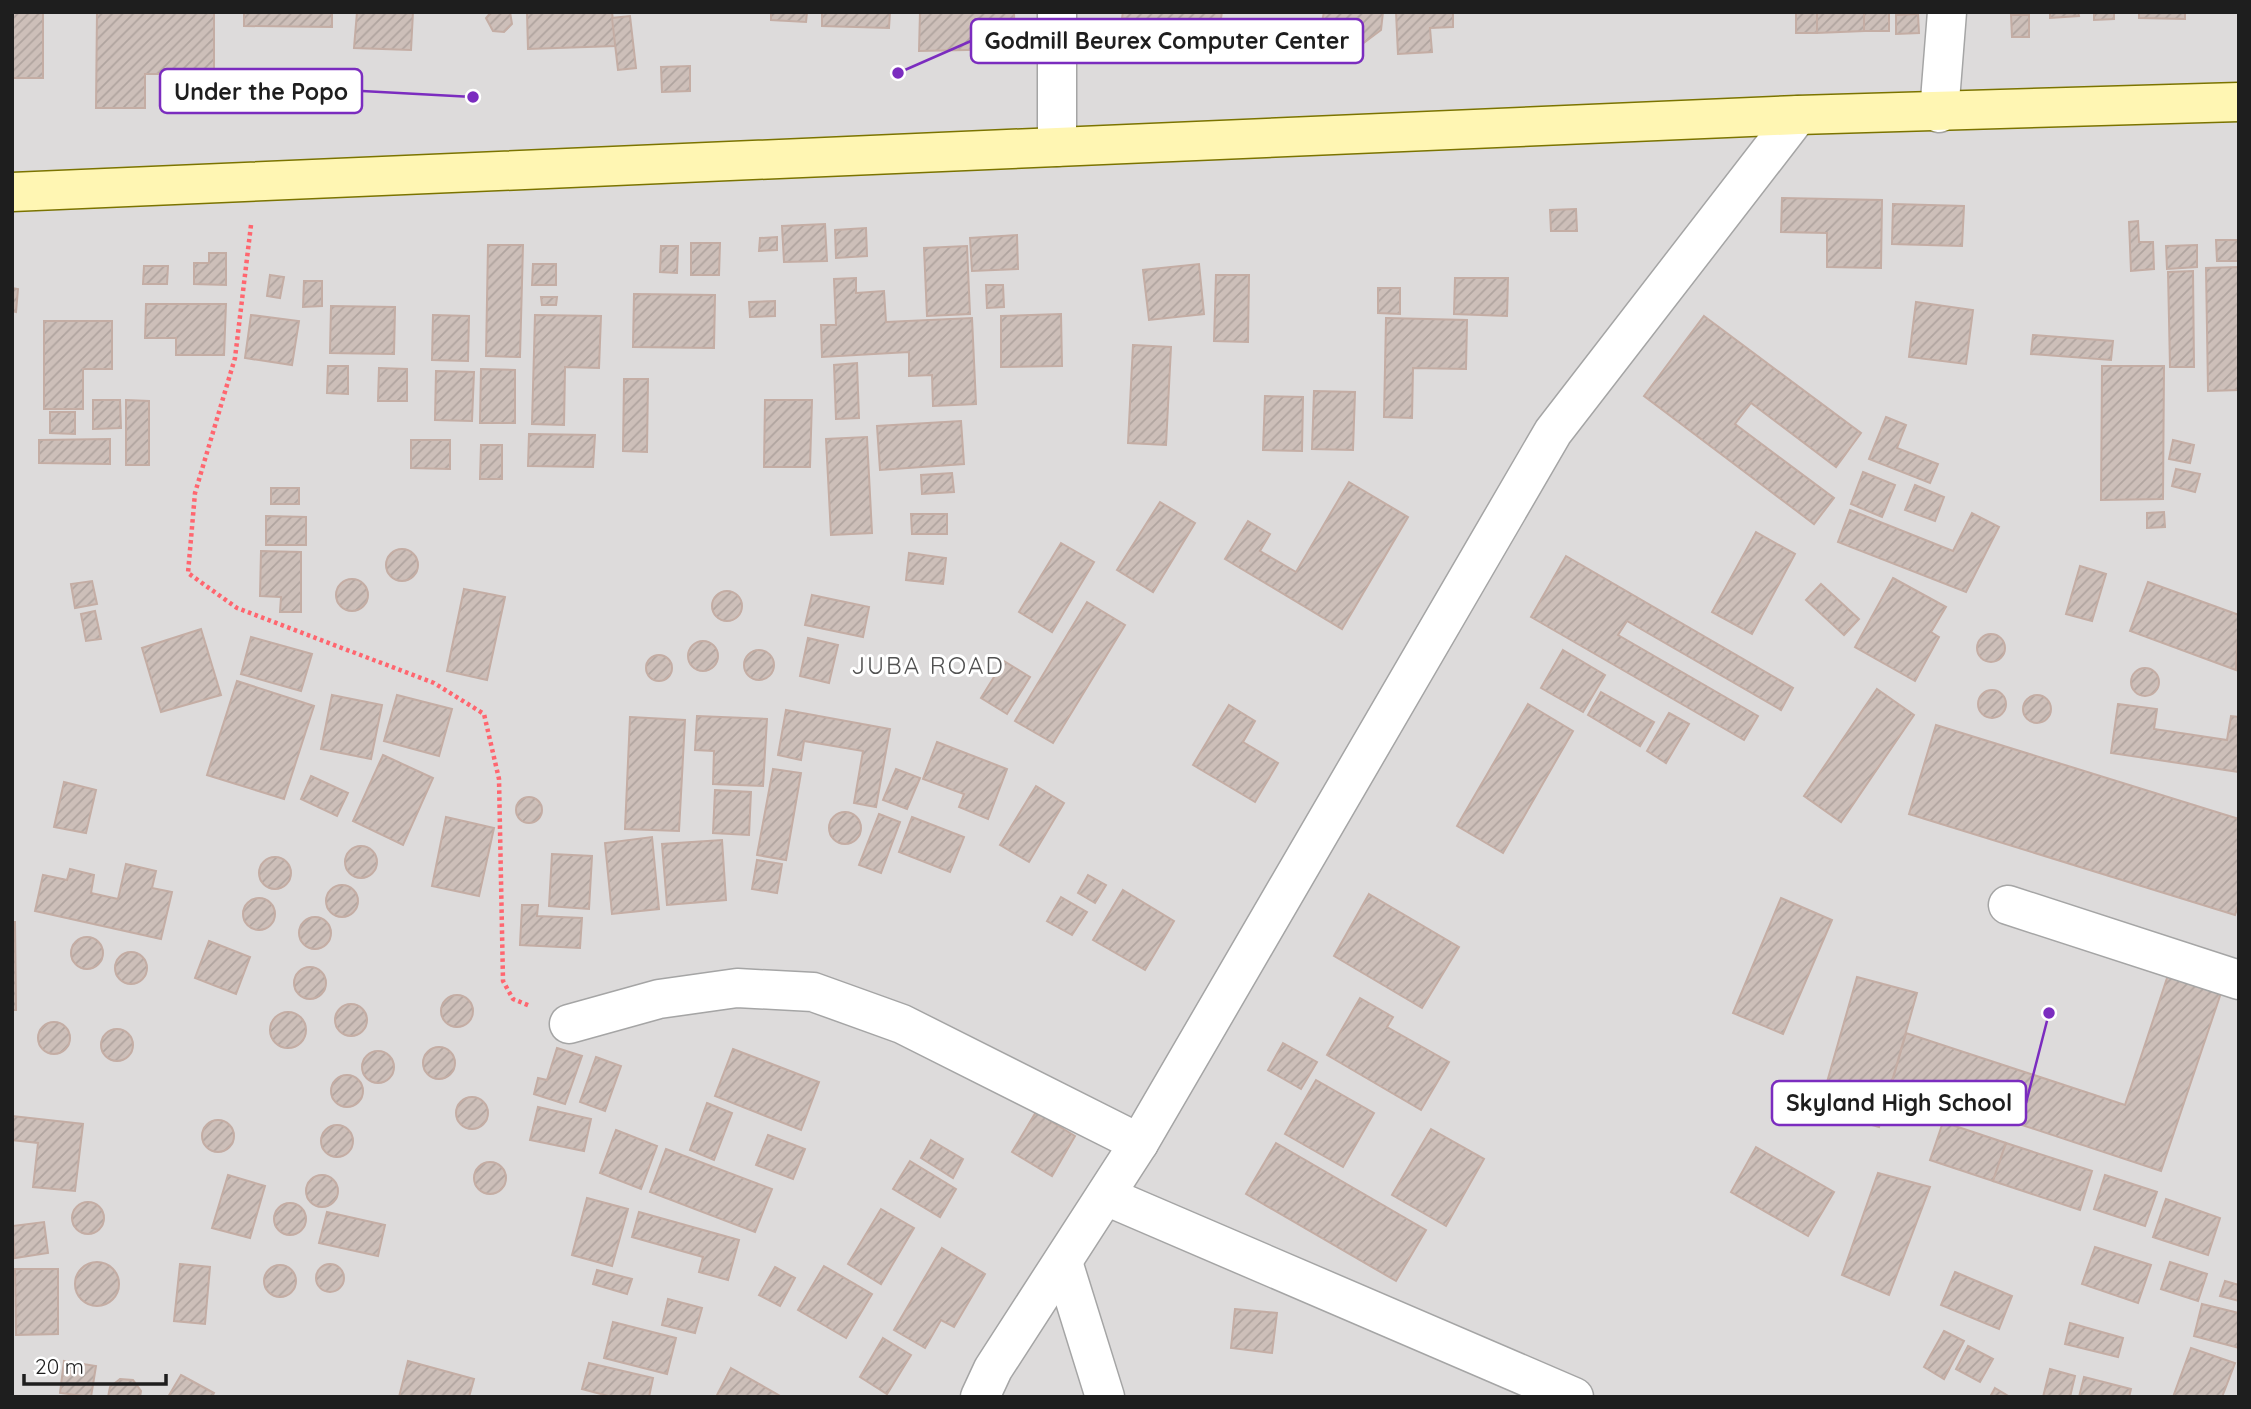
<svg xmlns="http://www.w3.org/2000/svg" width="2251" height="1409" font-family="Quicksand,sans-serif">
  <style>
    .residential { fill: #dddbdb }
    .building { fill: url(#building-hatch); stroke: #c4ada4; stroke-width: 2 }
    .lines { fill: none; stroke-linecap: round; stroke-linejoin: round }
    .street-casing { stroke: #a5a5a5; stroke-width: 41 }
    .secondary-casing { stroke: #7b7400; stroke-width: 41 }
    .path { stroke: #ff666f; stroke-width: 4.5; stroke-dasharray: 3.5 3.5; stroke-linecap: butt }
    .street { stroke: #fff; stroke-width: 38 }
    .secondary { stroke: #fff6b3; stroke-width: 38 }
    .labels { text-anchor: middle; stroke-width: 6; stroke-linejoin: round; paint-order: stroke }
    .quarter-label { font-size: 24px; letter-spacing: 2px; fill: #515151; stroke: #fff }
    .leader { fill: none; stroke: #7b2cbf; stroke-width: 2.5 }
    .callout-dot { fill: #7b2cbf; stroke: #fff; stroke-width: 2.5 }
    .callout { fill: #fff; stroke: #7b2cbf; stroke-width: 2.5 }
    .callout-label { font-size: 23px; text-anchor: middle; font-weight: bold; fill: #1e1e1e }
  </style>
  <defs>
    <pattern id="building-hatch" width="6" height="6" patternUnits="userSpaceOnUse" patternTransform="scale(1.75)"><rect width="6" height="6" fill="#cdbfb9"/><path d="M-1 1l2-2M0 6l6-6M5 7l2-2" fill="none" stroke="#b0a49f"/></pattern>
  </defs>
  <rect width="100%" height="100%" fill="#f0eae3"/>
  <rect class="residential" x="12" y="12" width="2227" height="1385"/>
  <g class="building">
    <rect x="12" y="12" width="31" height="66"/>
    <path d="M97,12H214V74H145V108H96Z"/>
    <path d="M244,12H332V27L244,26Z"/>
    <path d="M357,12H413L411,50L354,48Z"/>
    <path d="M491,12H510L512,24L504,32L493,31L486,18Z"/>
    <path d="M527,12H612L616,46L528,49Z"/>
    <path d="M771,12H807L806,22L771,20Z"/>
    <path d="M822,12H890L889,28L822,26Z"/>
    <path d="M920,12H1014L1015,49L919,51Z"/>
    <path d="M1123,12H1222L1219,31L1122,18Z"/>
    <path d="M1324,12H1383L1381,30L1361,45L1337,41L1322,22Z"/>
    <path d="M1396,12H1453V27L1430,28L1432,52L1398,54Z"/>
    <rect x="1796" y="12" width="21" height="21"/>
    <path d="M1817,12H1864V31L1817,33Z"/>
    <rect x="1864" y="12" width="25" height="19"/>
    <path d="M2050,12H2078L2079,16L2050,18Z"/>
    <path d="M2094,12H2114V19L2094,20Z"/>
    <path d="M2139,12H2185V19L2139,18Z"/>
    <path d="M1918,14L1919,33L1896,34V15Z"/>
    <path d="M2011,15H2029V37H2012Z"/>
    <path d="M630,16L636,68L618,70L612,18Z"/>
    <path d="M690,66V91L662,92L661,67Z"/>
    <path d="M1782,198L1882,200L1881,268L1827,267V233L1781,232Z"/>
    <path d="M1893,204L1964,206L1962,246L1892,244Z"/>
    <path d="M1576,209L1577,231H1551L1550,210Z"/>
    <path d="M2138,221L2139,242H2153L2154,269L2131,271L2129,222Z"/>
    <path d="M825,224L827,261L784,262L782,226Z"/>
    <path d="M866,228L867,256L836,258L835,230Z"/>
    <path d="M1017,235L1018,269L972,271L970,238Z"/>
    <path d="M777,237V250L759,251L760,238Z"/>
    <path d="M2216,240H2239V261H2217Z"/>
    <path d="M691,243H720L719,275H691Z"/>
    <path d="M488,245H523L520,357L486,356Z"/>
    <path d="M2197,245V267L2167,269L2166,246Z"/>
    <path d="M661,246H678L677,273L660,272Z"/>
    <path d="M967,246L970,314L927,316L924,248Z"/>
    <path d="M209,253H226V285L194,284V263H209Z"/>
    <path d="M533,264H556V285H532Z"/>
    <path d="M1199,264L1204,314L1149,320L1143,270Z"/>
    <path d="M144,266H168L167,284H143Z"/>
    <path d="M2238,267L2239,390L2208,391L2206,268Z"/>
    <path d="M2193,271L2194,367H2170L2168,272Z"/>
    <path d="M270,275L284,277L280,298L267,296Z"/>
    <path d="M1216,275H1249L1248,342L1214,341Z"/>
    <path d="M856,278V293L884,291L886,322L972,318L976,404L933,406L932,375L909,376V352L822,357L821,325H836L834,279Z"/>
    <path d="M1455,278H1508L1507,316L1454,314Z"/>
    <path d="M304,281H322V306L303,307Z"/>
    <path d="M986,285H1003L1004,307L987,308Z"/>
    <path d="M12,288L18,289L16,312L12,311Z"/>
    <path d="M1378,288H1400V314L1378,313Z"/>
    <path d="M634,294L715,295L714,348L633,347Z"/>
    <path d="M541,297H557L556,305H542Z"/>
    <path d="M775,301V316L750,317L749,302Z"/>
    <path d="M1916,302L1973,310L1966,364L1909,357Z"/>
    <path d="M146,304H226L224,355H176V338H145Z"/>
    <path d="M331,306L395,307L394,354L330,353Z"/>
    <path d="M1061,314L1062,366L1001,367V316Z"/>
    <path d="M251,315L299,321L292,365L245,358Z"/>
    <path d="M433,315L469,316L468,361L432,360Z"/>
    <path d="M535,315L601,316L599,368L565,367L564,425L532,424Z"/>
    <path d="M1704,316L1861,433L1836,467L1751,403L1735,424L1834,498L1814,524L1644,396Z"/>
    <path d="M1386,318L1467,320L1466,369L1413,368L1412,418L1384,417Z"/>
    <path d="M44,321H112V369H83V409H44Z"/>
    <path d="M2033,335L2113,341L2111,360L2031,354Z"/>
    <path d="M1133,345L1171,347L1166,445L1128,443Z"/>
    <path d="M857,363L859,418L836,419L834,365Z"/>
    <path d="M328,366H348V394L327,393Z"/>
    <path d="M2102,366H2164L2163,499L2101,500Z"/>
    <path d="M379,368L407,369V401H378Z"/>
    <path d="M481,369L515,370V423H480Z"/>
    <path d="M436,371L474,372L472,421L435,420Z"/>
    <path d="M624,379H648L647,452L623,451Z"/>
    <path d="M1314,391L1355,392L1353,450L1312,449Z"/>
    <path d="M1265,396L1303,397L1302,451L1263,450Z"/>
    <path d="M93,400H120L121,428L93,429Z"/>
    <path d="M126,400L149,401V465H126Z"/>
    <path d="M765,400H812L810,467H764Z"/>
    <path d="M50,412H75V434L50,433Z"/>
    <path d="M1886,417L1906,425L1897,448L1938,464L1930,483L1869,459Z"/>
    <path d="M961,421L964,464L880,470L877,426Z"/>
    <path d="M529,434L595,435L593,467L528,466Z"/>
    <path d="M867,437L872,533L831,535L826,439Z"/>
    <path d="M110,439V464L39,463V440Z"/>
    <path d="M411,440H450V469L411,468Z"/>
    <path d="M2173,440L2194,445L2190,463L2169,459Z"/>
    <path d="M481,445H502V479H480Z"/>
    <path d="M2176,469L2200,474L2195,492L2172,486Z"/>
    <path d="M1863,472L1895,485L1882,517L1851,504Z"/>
    <path d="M952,473L954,492L922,494L921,475Z"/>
    <path d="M1349,482L1408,517L1342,629L1225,559L1248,521L1270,534L1260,551L1296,572Z"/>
    <path d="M1915,485L1944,497L1935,521L1905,510Z"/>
    <rect x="271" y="488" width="28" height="16"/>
    <path d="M1160,502L1195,523L1153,592L1117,570Z"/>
    <path d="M1850,510L1953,551L1972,513L1999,527L1966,592L1838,542Z"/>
    <path d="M2164,512L2165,527L2147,528V513Z"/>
    <path d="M911,514H947V534H912Z"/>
    <path d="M266,516L306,517V545H266Z"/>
    <path d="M1756,532L1795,554L1752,634L1712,612Z"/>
    <path d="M1061,543L1094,562L1052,632L1019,612Z"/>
    <circle cx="402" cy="565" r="16"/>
    <path d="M261,551L301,552V612H280L281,597L260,596Z"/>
    <path d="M909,553L946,558L943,584L906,580Z"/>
    <path d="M1566,556L1793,688L1781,710L1627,621L1618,635L1758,716L1744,740L1531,617Z"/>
    <path d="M2080,566L2106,574L2092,621L2066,614Z"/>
    <path d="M1893,578L1946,607L1931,632L1939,637L1915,681L1855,647Z"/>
    <circle cx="352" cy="595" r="16"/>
    <path d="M92,581L97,604L75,608L71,584Z"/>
    <path d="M2148,582L2239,615L2236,670L2130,631Z"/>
    <path d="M1821,584L1859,619L1844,635L1806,600Z"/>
    <path d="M464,589L505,597L487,680L447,671Z"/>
    <circle cx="727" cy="606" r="15"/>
    <path d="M812,595L869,607L863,637L805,625Z"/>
    <path d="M1087,602L1125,625L1053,743L1015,721Z"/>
    <path d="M95,611L101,639L86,641L81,614Z"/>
    <path d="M201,629L221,695L161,712L142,648Z"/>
    <circle cx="1991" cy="648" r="14"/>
    <path d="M251,637L312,654L301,691L241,674Z"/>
    <path d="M808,638L838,645L829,683L800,676Z"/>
    <circle cx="703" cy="656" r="15"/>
    <circle cx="759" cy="665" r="15"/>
    <path d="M1563,650L1605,675L1583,712L1541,688Z"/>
    <circle cx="659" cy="668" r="13"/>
    <path d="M1004,661L1030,677L1007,714L981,698Z"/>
    <circle cx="2145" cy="682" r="14"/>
    <path d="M237,681L314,706L284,799L207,775Z"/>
    <path d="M1877,689L1914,715L1841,822L1804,796Z"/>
    <circle cx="1992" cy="704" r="14"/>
    <path d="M1601,692L1654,722L1640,746L1588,715Z"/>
    <circle cx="2037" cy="709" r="14"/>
    <path d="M332,695L382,705L371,759L321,749Z"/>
    <path d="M397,695L452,709L439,756L384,741Z"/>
    <path d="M1528,704L1573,731L1503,853L1457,826Z"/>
    <path d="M2118,704L2157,709L2154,729L2227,740L2231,716L2239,717V772L2111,753Z"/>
    <path d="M1229,705L1255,721L1243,742L1278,763L1255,802L1193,765Z"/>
    <path d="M786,710L890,729L876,807L854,803L863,751L804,741L801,760L778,755Z"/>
    <path d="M1669,713L1689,724L1666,763L1647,751Z"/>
    <path d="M697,716L767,719L763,786L713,784L714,751L695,750Z"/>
    <path d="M630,717L685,720L679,831L625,829Z"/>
    <path d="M1936,725L2239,819V903L2235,915L1909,814Z"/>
    <path d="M937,742L1007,769L988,819L959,807L964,794L923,779Z"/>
    <path d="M383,755L433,778L403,845L353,821Z"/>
    <path d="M773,769L801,773L786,860L757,855Z"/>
    <path d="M896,769L920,778L907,809L883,800Z"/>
    <path d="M311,776L348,793L337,816L301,799Z"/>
    <path d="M64,782L96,790L86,833L54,827Z"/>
    <path d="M1036,786L1064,803L1029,862L1000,845Z"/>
    <path d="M715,790L751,792L749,835L713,833Z"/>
    <circle cx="529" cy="810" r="13"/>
    <circle cx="845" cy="828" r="16"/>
    <path d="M879,814L900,822L881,873L859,865Z"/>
    <path d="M446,817L494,828L479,896L432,886Z"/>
    <path d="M912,817L964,837L950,872L899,852Z"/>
    <path d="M652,837L659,909L612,914L605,843Z"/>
    <path d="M722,840L726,900L667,905L662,844Z"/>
    <circle cx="361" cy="862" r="16"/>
    <path d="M552,854L592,856L589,909L549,906Z"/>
    <circle cx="275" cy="873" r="16"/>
    <path d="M757,860L782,864L777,893L752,889Z"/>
    <path d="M126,864L156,871L152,888L172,892L161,939L35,911L43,875L67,880L70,869L94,875L91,893L118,899Z"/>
    <path d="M1088,875L1106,885L1095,903L1078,893Z"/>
    <circle cx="342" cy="901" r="16"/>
    <path d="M1123,890L1174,921L1145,970L1093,940Z"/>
    <path d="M1369,894L1459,947L1422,1008L1334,956Z"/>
    <path d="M1061,897L1087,912L1072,935L1047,921Z"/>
    <path d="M1781,898L1832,920L1783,1034L1733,1013Z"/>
    <circle cx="259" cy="914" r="16"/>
    <path d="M522,905H538L537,916L582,918L580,948L520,945Z"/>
    <circle cx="315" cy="933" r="16"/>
    <path d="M12,922H15L16,1010H12Z"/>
    <circle cx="87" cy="953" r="16"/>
    <path d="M209,941L250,957L236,994L195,978Z"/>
    <circle cx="131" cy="968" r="16"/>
    <circle cx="310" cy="983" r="16"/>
    <path d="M2170,969L2223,987L2161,1171L1892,1082L1906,1033L2125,1105Z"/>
    <path d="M1857,977L1917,993L1879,1127L1819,1110Z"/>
    <circle cx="457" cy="1011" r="16"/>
    <path d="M1360,998L1393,1017L1387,1027L1449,1062L1421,1110L1327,1055Z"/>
    <circle cx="351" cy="1020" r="16"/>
    <circle cx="288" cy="1030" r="18"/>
    <circle cx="54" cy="1038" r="16"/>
    <circle cx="117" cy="1045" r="16"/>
    <path d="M1283,1043L1317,1062L1301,1089L1268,1070Z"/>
    <circle cx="439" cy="1063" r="16"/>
    <path d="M557,1048L582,1056L565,1104L534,1094L538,1078L547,1080Z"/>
    <path d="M733,1049L819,1082L801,1130L715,1096Z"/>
    <circle cx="378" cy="1067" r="16"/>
    <path d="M596,1057L621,1066L605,1111L580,1102Z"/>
    <circle cx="347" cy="1091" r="16"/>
    <path d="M1316,1080L1374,1113L1343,1167L1285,1134Z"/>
    <circle cx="472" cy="1113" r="16"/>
    <path d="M707,1103L732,1113L714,1160L690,1150Z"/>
    <path d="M538,1107L591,1119L584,1151L530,1140Z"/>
    <path d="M1036,1112L1075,1136L1052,1176L1012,1152Z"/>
    <path d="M12,1116L83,1124L75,1191L33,1187L38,1143L12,1140Z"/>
    <circle cx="218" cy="1136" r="16"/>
    <path d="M1943,1122L2006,1143L1993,1181L1930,1160Z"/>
    <circle cx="337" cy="1141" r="16"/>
    <path d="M1431,1129L1484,1159L1446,1226L1392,1195Z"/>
    <path d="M616,1130L657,1146L641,1189L600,1173Z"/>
    <path d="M768,1135L805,1149L793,1179L756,1165Z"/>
    <path d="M931,1140L963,1159L953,1178L921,1158Z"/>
    <path d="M1276,1143L1426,1230L1396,1281L1246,1194Z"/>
    <path d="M2006,1143L2092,1171L2080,1210L1993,1181Z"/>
    <path d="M1756,1147L1834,1192L1808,1236L1731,1192Z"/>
    <path d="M666,1149L772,1189L755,1232L650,1192Z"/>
    <path d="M910,1161L956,1189L940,1217L893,1189Z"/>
    <circle cx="490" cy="1178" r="16"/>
    <path d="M1878,1173L1930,1187L1889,1295L1842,1275Z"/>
    <path d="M228,1175L265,1186L250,1238L212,1228Z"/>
    <path d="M2105,1175L2157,1192L2145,1226L2094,1209Z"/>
    <circle cx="322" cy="1191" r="16"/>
    <path d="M587,1198L628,1209L612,1266L572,1255Z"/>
    <path d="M2166,1199L2220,1218L2208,1255L2153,1237Z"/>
    <circle cx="88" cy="1218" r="16"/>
    <circle cx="290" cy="1219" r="16"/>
    <path d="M881,1209L914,1228L881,1284L848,1264Z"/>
    <path d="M327,1212L385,1225L378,1256L319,1243Z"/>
    <path d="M639,1212L739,1240L728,1280L699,1272L703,1257L632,1237Z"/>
    <path d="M44,1222L48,1253L15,1258L12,1226Z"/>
    <path d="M2095,1247L2151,1265L2138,1303L2082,1284Z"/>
    <path d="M942,1248L985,1274L954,1327L941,1320L925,1348L894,1330Z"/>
    <circle cx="97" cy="1284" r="22"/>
    <path d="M2170,1262L2207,1274L2198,1301L2161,1289Z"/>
    <circle cx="330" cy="1278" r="14"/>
    <path d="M180,1264L210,1267L205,1324L174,1321Z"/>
    <circle cx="280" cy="1281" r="16"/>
    <path d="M824,1266L872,1294L846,1338L798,1310Z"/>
    <path d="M775,1267L795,1278L780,1306L759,1295Z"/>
    <path d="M15,1269H58V1334L16,1335Z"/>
    <path d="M597,1270L632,1279L627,1294L593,1284Z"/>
    <path d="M1955,1272L2012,1296L1999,1329L1941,1305Z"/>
    <path d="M2225,1281L2239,1285V1301L2220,1296Z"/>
    <path d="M668,1299L702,1308L695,1333L662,1325Z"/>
    <path d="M2202,1304L2239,1313V1348L2194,1336Z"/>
    <path d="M1235,1309L1277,1313L1272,1353L1231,1348Z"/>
    <path d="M613,1322L676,1338L667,1374L604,1358Z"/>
    <path d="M2070,1323L2123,1338L2118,1357L2065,1344Z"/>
    <path d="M1944,1331L1964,1341L1944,1379L1924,1367Z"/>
    <path d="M883,1338L911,1355L887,1394L860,1377Z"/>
    <path d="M1968,1346L1993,1359L1980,1382L1956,1369Z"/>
    <path d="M2191,1348L2235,1363L2222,1397H2173Z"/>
    <path d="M64,1361L96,1366L91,1397L60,1393Z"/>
    <path d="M408,1361L474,1379L469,1397H399Z"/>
    <path d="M589,1363L653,1378L649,1397H612L582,1389Z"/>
    <path d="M731,1368L782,1397H716Z"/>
    <path d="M2050,1369L2075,1376L2070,1397H2043Z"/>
    <path d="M181,1375L214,1393L212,1397H168Z"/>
    <path d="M2084,1377L2131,1389L2129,1397H2079Z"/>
    <path d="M120,1379L133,1380L141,1391L140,1397H108L110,1387Z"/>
    <path d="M1995,1388L2010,1397H1990Z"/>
  </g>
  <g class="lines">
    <defs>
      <g id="street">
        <path d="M1939,113L1947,12"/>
        <path d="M1057,147V12"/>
        <path d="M2008,905L2239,980"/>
        <path d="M569,1024L659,999L737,988L813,992L902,1024L1139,1143"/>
        <path d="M1106,1196L1574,1397"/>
        <path d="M1063,1262L1105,1397"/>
        <path d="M980,1397L993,1369L1139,1143L1553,432L1798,115"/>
      </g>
      <path id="secondary" d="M12,192L1798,115L2239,102"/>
    </defs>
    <use href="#street" class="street-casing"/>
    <use href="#secondary" class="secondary-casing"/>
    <path class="path" d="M251,225L235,358L195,493L188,573L237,608L434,683L484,714L499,779L503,981L513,999L530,1006"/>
    <use href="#street" class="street"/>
    <use href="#secondary" class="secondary"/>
  </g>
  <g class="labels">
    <g class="quarter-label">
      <text x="928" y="674">JUBA ROAD</text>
    </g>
  </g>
  <path class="leader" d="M898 73L971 41M473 97L362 91M2049 1013L2026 1103"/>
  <g class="callout-dot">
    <circle cx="898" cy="73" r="7"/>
    <circle cx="473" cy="97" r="7"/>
    <circle cx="2049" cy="1013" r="7"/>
  </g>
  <g class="callout">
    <rect x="971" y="19" width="392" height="44" rx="7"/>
    <rect x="160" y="69" width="202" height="44" rx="7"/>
    <rect x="1772" y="1081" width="254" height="44" rx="7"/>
  </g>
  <g class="callout-label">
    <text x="1167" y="49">Godmill Beurex Computer Center</text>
    <text x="261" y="100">Under the Popo</text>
    <text x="1899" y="1111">Skyland High School</text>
  </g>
  <rect width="2251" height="1409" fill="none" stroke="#1e1e1e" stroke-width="28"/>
  <path d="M24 1374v10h142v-10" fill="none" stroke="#1e1e1e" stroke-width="3.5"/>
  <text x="35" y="1374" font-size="21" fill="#1e1e1e" stroke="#ffffff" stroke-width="5" paint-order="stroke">20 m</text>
</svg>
